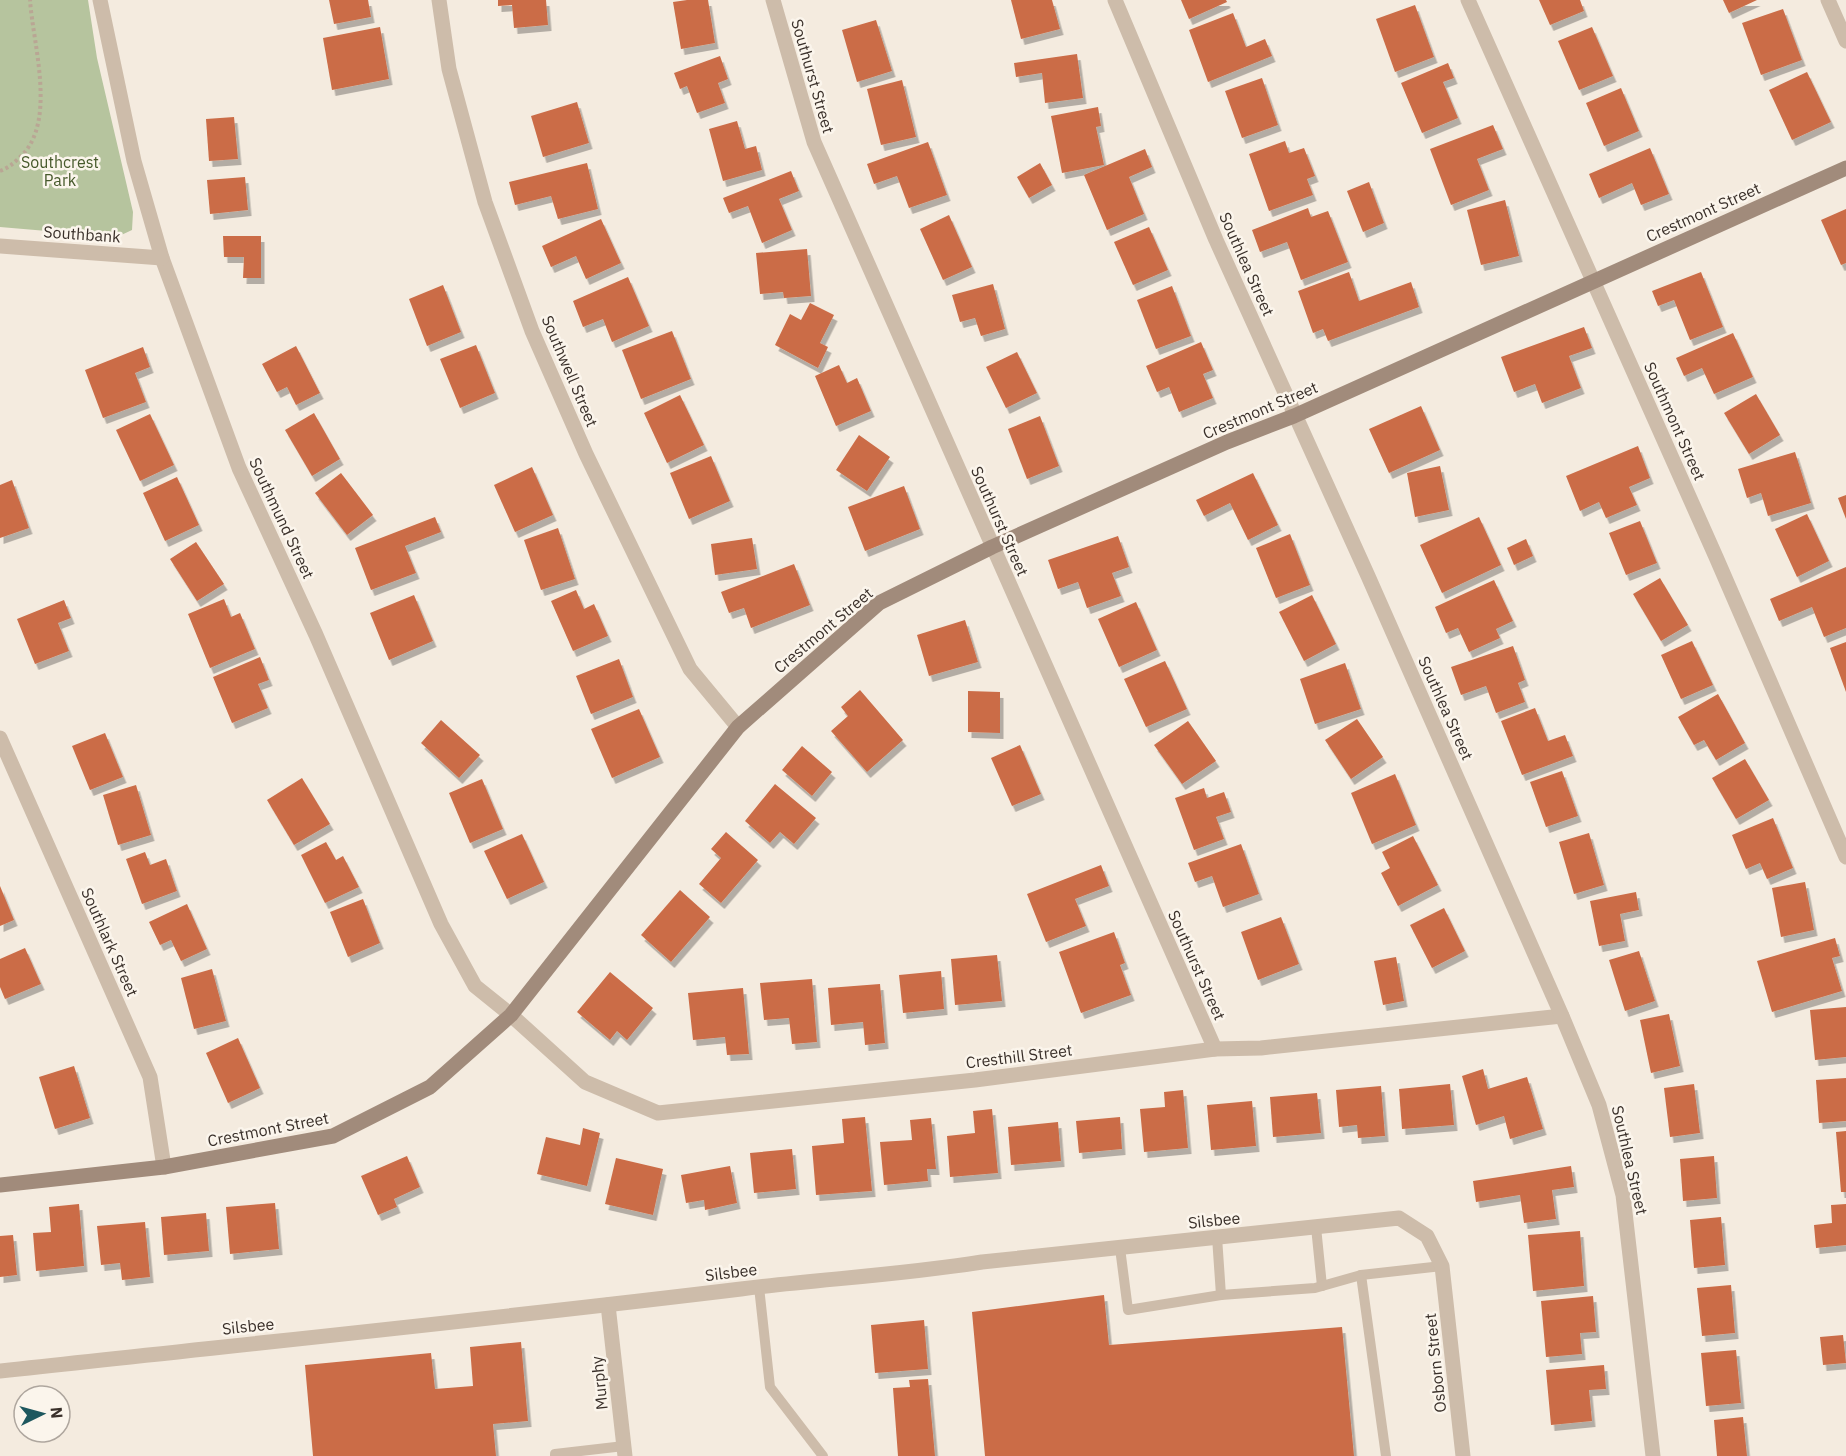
<svg xmlns="http://www.w3.org/2000/svg" width="1846" height="1456" font-family="'IBM Plex Sans',sans-serif">
  <style>
    .green { fill: #b6c49e }
    .building { fill: #cb6c47; filter: url(#shadow) }
    .lines { fill: none; stroke-linecap: round; stroke-linejoin: round }
    .path { stroke: #b9a694; stroke-width: 4; stroke-dasharray: 3 3; stroke-linecap: butt }
    .lane { stroke: #cdbcaa; stroke-width: 10 }
    .street { stroke: #cdbcaa; stroke-width: 15 }
    .secondary { stroke: #a18b7b; stroke-width: 15 }
    .labels { text-anchor: middle; stroke-width: 5; stroke-linejoin: round; paint-order: stroke }
    .street-label { font-size: 16px; fill: #3a302a; stroke: #fbf5ec }
    .park-label { font-size: 16px; fill: #475a2c; stroke: #fbf5ec }
  </style>
  <defs>
    <filter id="shadow"><feDropShadow dx="3.5" dy="6" stdDeviation="0" flood-color="#0004"/></filter>
  </defs>
  <rect width="100%" height="100%" fill="#f4ebdf"/>
  <path class="green" d="M0,0H88L97,58L133,212L132,230L117,237L0,227Z"/>
  <g class="building">
    <path d="M329,0H368L371,17L334,24Z"/>
    <path d="M498,0H546L548,25L514,28L512,5L498,6Z"/>
    <path d="M687,0H708L715,43L681,49L673,2Z"/>
    <path d="M1011,0H1052L1060,29L1021,39Z"/>
    <path d="M1181,0H1226L1227,2L1189,19Z"/>
    <path d="M1539,0H1580L1584,11L1550,25Z"/>
    <path d="M1723,0H1757L1729,13Z"/>
    <path d="M1415,5L1434,57L1395,72L1376,19Z"/>
    <path d="M1783,9L1802,60L1761,75L1742,23Z"/>
    <path d="M1233,13L1246,47L1265,39L1272,56L1208,82L1189,30Z"/>
    <path d="M876,20L892,71L857,82L842,30Z"/>
    <path d="M380,27L389,79L332,90L323,38Z"/>
    <path d="M1592,27L1613,76L1579,90L1558,41Z"/>
    <path d="M1077,54L1083,98L1045,103L1042,73L1016,77L1014,63Z"/>
    <path d="M720,56L728,79L718,83L725,103L697,113L687,86L680,89L674,73Z"/>
    <path d="M1448,63L1454,78L1443,82L1458,118L1422,133L1401,83Z"/>
    <path d="M1807,72L1831,122L1792,140L1769,90Z"/>
    <path d="M1262,78L1278,125L1242,138L1225,91Z"/>
    <path d="M902,80L916,137L881,145L867,89Z"/>
    <path d="M1621,88L1639,131L1604,146L1586,103Z"/>
    <path d="M577,102L589,143L543,157L531,116Z"/>
    <path d="M1098,107L1101,126L1096,127L1104,165L1062,173L1051,116Z"/>
    <path d="M234,117L238,159L209,161L206,119Z"/>
    <path d="M737,121L745,149L756,146L762,170L723,181L709,129Z"/>
    <path d="M1493,125L1503,149L1477,159L1489,190L1451,205L1430,149Z"/>
    <path d="M1285,141L1289,153L1304,148L1315,176L1307,179L1313,195L1269,211L1249,154Z"/>
    <path d="M928,142L947,195L909,208L897,176L874,184L867,164Z"/>
    <path d="M1650,148L1669,194L1641,205L1632,183L1599,198L1589,174Z"/>
    <path d="M1145,149L1152,167L1129,177L1144,214L1107,230L1084,175Z"/>
    <path d="M587,163L598,209L558,219L551,196L515,205L509,182Z"/>
    <path d="M1040,163L1052,185L1029,198L1017,177Z"/>
    <path d="M791,171L799,191L779,199L792,230L762,243L748,206L729,213L723,198Z"/>
    <path d="M245,177L248,210L210,214L207,180Z"/>
    <path d="M1369,182L1384,223L1363,232L1347,191Z"/>
    <path d="M1505,200L1519,256L1481,265L1467,210Z"/>
    <path d="M1308,208L1311,217L1328,211L1348,262L1301,280L1287,242L1260,252L1252,230Z"/>
    <path d="M1846,209V263L1841,265L1821,220Z"/>
    <path d="M949,215L972,267L943,280L920,229Z"/>
    <path d="M601,219L621,263L586,279L576,256L551,267L542,246Z"/>
    <path d="M1149,227L1168,270L1133,285L1114,242Z"/>
    <path d="M223,236H261V278H243L244,257H224Z"/>
    <path d="M807,249L811,296L784,298L783,292L760,294L756,253Z"/>
    <path d="M1349,272L1359,301L1411,282L1419,307L1328,341L1323,329L1313,333L1298,291Z"/>
    <path d="M1701,272L1723,327L1690,340L1674,300L1658,306L1652,291Z"/>
    <path d="M628,277L649,326L612,342L603,319L583,327L573,301Z"/>
    <path d="M993,284L1005,329L981,336L975,318L960,322L952,295Z"/>
    <path d="M443,285L461,332L427,346L409,299Z"/>
    <path d="M1172,286L1191,336L1156,349L1137,300Z"/>
    <path d="M810,303L834,315L820,343L828,347L818,368L775,345L790,314L801,320Z"/>
    <path d="M1584,327L1592,348L1569,356L1581,388L1542,403L1535,384L1514,392L1501,357Z"/>
    <path d="M672,331L691,379L641,399L622,350Z"/>
    <path d="M1733,333L1753,377L1714,394L1702,368L1684,376L1676,358Z"/>
    <path d="M1201,342L1213,370L1203,374L1213,398L1179,412L1169,387L1157,392L1146,366Z"/>
    <path d="M476,345L495,393L460,408L440,359Z"/>
    <path d="M296,346L320,393L296,405L287,387L277,392L262,364Z"/>
    <path d="M143,347L150,367L135,373L146,402L103,418L85,370Z"/>
    <path d="M1017,352L1037,393L1006,408L986,367Z"/>
    <path d="M839,365L847,383L857,378L871,411L836,426L815,376Z"/>
    <path d="M1756,394L1780,435L1749,454L1724,413Z"/>
    <path d="M680,395L704,445L667,463L644,413Z"/>
    <path d="M1421,406L1440,450L1389,473L1369,429Z"/>
    <path d="M314,413L340,459L312,476L285,430Z"/>
    <path d="M150,414L174,465L140,481L116,430Z"/>
    <path d="M1040,416L1059,466L1027,479L1008,429Z"/>
    <path d="M859,435L890,457L867,491L836,470Z"/>
    <path d="M1638,446L1650,478L1629,487L1637,505L1606,518L1599,502L1580,511L1566,476Z"/>
    <path d="M1795,452L1811,503L1768,516L1761,493L1747,498L1738,469Z"/>
    <path d="M711,456L730,501L689,519L670,473Z"/>
    <path d="M1440,466L1449,510L1415,517L1407,473Z"/>
    <path d="M532,467L553,515L515,532L494,485Z"/>
    <path d="M341,473L373,515L347,535L315,493Z"/>
    <path d="M1253,473L1278,525L1248,540L1230,503L1204,516L1196,500Z"/>
    <path d="M177,477L199,525L165,541L143,493Z"/>
    <path d="M12,480L29,528L0,538V485Z"/>
    <path d="M904,486L920,529L865,551L848,507Z"/>
    <path d="M1846,495V519L1838,498Z"/>
    <path d="M1807,514L1829,561L1797,577L1775,529Z"/>
    <path d="M435,517L441,532L405,546L416,573L371,590L355,548Z"/>
    <path d="M1479,517L1501,565L1442,593L1420,545Z"/>
    <path d="M1640,521L1657,563L1626,575L1609,533Z"/>
    <path d="M558,528L575,579L541,590L524,540Z"/>
    <path d="M1290,534L1310,585L1276,598L1256,548Z"/>
    <path d="M1118,536L1129,567L1112,573L1121,596L1087,608L1078,582L1058,589L1048,560Z"/>
    <path d="M752,538L757,569L715,575L711,544Z"/>
    <path d="M1526,539L1533,556L1514,565L1507,548Z"/>
    <path d="M196,542L224,584L197,601L170,559Z"/>
    <path d="M794,564L810,605L751,628L744,608L729,613L721,592Z"/>
    <path d="M1846,567V628L1824,637L1812,607L1779,621L1770,599Z"/>
    <path d="M1660,578L1688,625L1661,641L1633,594Z"/>
    <path d="M1494,580L1513,621L1496,629L1500,638L1469,652L1458,628L1446,633L1435,607Z"/>
    <path d="M576,590L584,609L594,604L608,636L573,651L551,601Z"/>
    <path d="M414,595L433,641L389,660L370,613Z"/>
    <path d="M1312,595L1336,644L1304,661L1279,612Z"/>
    <path d="M224,599L231,617L240,613L255,649L210,668L188,614Z"/>
    <path d="M64,600L71,618L58,623L69,651L35,664L17,619Z"/>
    <path d="M1136,602L1157,650L1119,667L1098,619Z"/>
    <path d="M965,620L978,662L929,676L917,635Z"/>
    <path d="M1692,641L1713,685L1681,699L1661,655Z"/>
    <path d="M1846,642V692L1830,648Z"/>
    <path d="M1513,646L1525,680L1518,683L1525,702L1496,713L1486,686L1461,695L1451,667Z"/>
    <path d="M260,657L269,680L258,684L268,708L232,723L213,677Z"/>
    <path d="M619,659L633,697L591,714L576,676Z"/>
    <path d="M1165,661L1187,709L1146,727L1124,679Z"/>
    <path d="M1345,663L1361,709L1315,724L1300,679Z"/>
    <path d="M860,690L903,740L867,772L831,731L848,716L841,707Z"/>
    <path d="M968,691L1000,692V733L968,732Z"/>
    <path d="M1718,694L1745,743L1716,760L1704,740L1694,745L1678,717Z"/>
    <path d="M1535,708L1548,741L1565,735L1573,756L1522,775L1501,721Z"/>
    <path d="M639,709L660,757L612,778L591,729Z"/>
    <path d="M1357,719L1383,757L1351,779L1325,740Z"/>
    <path d="M441,720L480,755L459,778L421,743Z"/>
    <path d="M1188,721L1216,761L1182,784L1154,745Z"/>
    <path d="M105,733L123,777L90,790L72,746Z"/>
    <path d="M1020,745L1041,794L1012,806L991,758Z"/>
    <path d="M802,746L832,772L812,796L782,770Z"/>
    <path d="M1745,759L1769,800L1736,819L1712,778Z"/>
    <path d="M1562,771L1578,816L1546,827L1530,782Z"/>
    <path d="M1395,774L1416,825L1372,844L1351,793Z"/>
    <path d="M302,778L330,824L294,845L267,800Z"/>
    <path d="M482,779L503,829L470,843L449,793Z"/>
    <path d="M775,784L816,818L794,844L780,832L770,843L745,821Z"/>
    <path d="M136,785L151,835L118,845L103,795Z"/>
    <path d="M1204,788L1207,798L1224,792L1231,812L1216,817L1224,839L1194,850L1175,798Z"/>
    <path d="M1773,818L1793,868L1767,879L1760,863L1746,869L1732,835Z"/>
    <path d="M726,832L758,860L721,903L699,884L721,858L711,849Z"/>
    <path d="M1589,833L1604,885L1574,894L1559,842Z"/>
    <path d="M522,834L544,882L507,899L484,851Z"/>
    <path d="M1413,836L1438,885L1398,906L1381,873L1390,868L1382,852Z"/>
    <path d="M326,842L336,860L343,856L359,887L325,903L301,855Z"/>
    <path d="M1241,844L1259,894L1223,907L1212,876L1195,882L1188,863Z"/>
    <path d="M145,852L150,865L166,859L177,891L142,904L126,859Z"/>
    <path d="M1101,865L1109,886L1075,899L1086,926L1046,942L1027,894Z"/>
    <path d="M1805,882L1814,930L1781,937L1772,888Z"/>
    <path d="M0,886L14,920L0,926Z"/>
    <path d="M680,890L710,917L671,962L641,935Z"/>
    <path d="M1636,892L1639,910L1620,914L1625,941L1599,946L1590,901Z"/>
    <path d="M363,899L380,943L348,957L330,912Z"/>
    <path d="M187,904L207,949L181,961L171,940L160,945L149,922Z"/>
    <path d="M1444,908L1465,951L1432,968L1410,925Z"/>
    <path d="M1281,917L1299,964L1258,980L1241,932Z"/>
    <path d="M1114,932L1125,963L1120,965L1131,995L1081,1013L1059,952Z"/>
    <path d="M1835,938L1840,956L1832,958L1842,991L1772,1012L1757,961Z"/>
    <path d="M25,948L41,984L5,999L0,987V959Z"/>
    <path d="M1639,951L1655,1001L1625,1011L1609,960Z"/>
    <path d="M997,955L1002,1001L955,1005L951,959Z"/>
    <path d="M1396,957L1404,1001L1383,1005L1374,961Z"/>
    <path d="M212,969L226,1021L194,1029L181,978Z"/>
    <path d="M941,971L944,1009L903,1013L899,975Z"/>
    <path d="M610,972L653,1008L627,1040L617,1031L610,1040L577,1012Z"/>
    <path d="M812,979L817,1042L792,1044L789,1018L764,1020L760,983Z"/>
    <path d="M880,984L885,1043L865,1045L863,1022L831,1025L828,988Z"/>
    <path d="M743,988L749,1054L727,1055L725,1037L693,1040L688,993Z"/>
    <path d="M1846,1007V1057L1815,1060L1810,1010Z"/>
    <path d="M1669,1014L1680,1066L1651,1073L1640,1020Z"/>
    <path d="M238,1038L260,1088L228,1103L206,1053Z"/>
    <path d="M74,1066L90,1118L55,1129L39,1077Z"/>
    <path d="M1483,1069L1488,1089L1527,1077L1543,1129L1510,1139L1504,1116L1476,1125L1462,1076Z"/>
    <path d="M1846,1078V1121L1819,1123L1816,1080Z"/>
    <path d="M1450,1084L1454,1125L1402,1129L1399,1089Z"/>
    <path d="M1694,1084L1700,1133L1670,1137L1664,1088Z"/>
    <path d="M1381,1086L1385,1136L1358,1138L1357,1125L1339,1127L1336,1090Z"/>
    <path d="M1183,1090L1188,1148L1144,1152L1140,1109L1165,1107L1164,1092Z"/>
    <path d="M1317,1093L1321,1133L1273,1137L1270,1097Z"/>
    <path d="M1252,1101L1256,1146L1211,1150L1207,1105Z"/>
    <path d="M992,1109L998,1173L950,1177L947,1136L975,1133L973,1111Z"/>
    <path d="M865,1117L872,1191L816,1195L812,1146L844,1143L842,1119Z"/>
    <path d="M1120,1117L1122,1149L1079,1153L1076,1121Z"/>
    <path d="M931,1118L936,1169H927L928,1181L884,1185L880,1142L912,1140L910,1120Z"/>
    <path d="M1058,1122L1061,1161L1011,1165L1008,1127Z"/>
    <path d="M583,1128L600,1133L587,1186L537,1174L546,1137L580,1145Z"/>
    <path d="M1846,1131V1192H1841L1836,1132Z"/>
    <path d="M792,1149L796,1189L754,1193L750,1153Z"/>
    <path d="M407,1156L420,1187L394,1199L397,1207L378,1215L361,1176Z"/>
    <path d="M1714,1156L1717,1198L1683,1201L1680,1159Z"/>
    <path d="M616,1158L663,1169L653,1215L605,1204Z"/>
    <path d="M730,1166L737,1203L705,1210L704,1200L686,1203L681,1175Z"/>
    <path d="M1571,1166L1574,1187L1552,1190L1556,1219L1524,1223L1520,1195L1476,1202L1473,1181Z"/>
    <path d="M275,1203L279,1249L230,1254L226,1207Z"/>
    <path d="M79,1204L84,1266L36,1271L33,1233L51,1232L49,1207Z"/>
    <path d="M1846,1204V1245L1816,1248L1814,1225L1832,1223L1831,1205Z"/>
    <path d="M206,1213L209,1251L164,1255L161,1217Z"/>
    <path d="M1721,1217L1725,1265L1694,1268L1690,1220Z"/>
    <path d="M145,1222L150,1277L122,1280L120,1263L101,1265L97,1226Z"/>
    <path d="M1580,1231L1584,1286L1533,1291L1528,1235Z"/>
    <path d="M13,1235L17,1275L0,1277V1236Z"/>
    <path d="M1731,1285L1735,1333L1702,1336L1697,1288Z"/>
    <path d="M1104,1295L1109,1345L1342,1327L1354,1456H985L972,1312Z"/>
    <path d="M1593,1296L1596,1332L1580,1333L1582,1354L1546,1357L1541,1301Z"/>
    <path d="M924,1320L928,1369L875,1373L871,1325Z"/>
    <path d="M1843,1335L1846,1363L1823,1365L1820,1337Z"/>
    <path d="M521,1342L528,1421L493,1424L496,1456H313L305,1365L431,1353L435,1389L473,1386L470,1347Z"/>
    <path d="M1736,1350L1741,1403L1706,1406L1701,1353Z"/>
    <path d="M1604,1365L1606,1389L1589,1390L1592,1421L1551,1425L1546,1370Z"/>
    <path d="M928,1379L935,1456H898L893,1388L910,1387L909,1380Z"/>
    <path d="M1743,1417L1747,1456H1717L1714,1420Z"/>
  </g>
  <g class="lines">
    <path class="path" d="M0,171C8,168 13,164 19,158C58,124 33,45 30,0"/>
    <g class="lane">
      <path d="M1316,1227L1322,1286"/>
      <path d="M1217,1237L1221,1295"/>
      <path d="M1120,1248L1128,1310L1221,1295L1315,1288L1361,1275L1442,1266"/>
      <path d="M1361,1275L1386,1456"/>
      <path d="M759,1287L770,1387L823,1456"/>
      <path d="M555,1456V1454L624,1446"/>
    </g>
    <g class="street">
      <path d="M100,0L134,161L162,258L239,468L316,635L441,924L475,986L511,1015L585,1082L658,1113L975,1080L1215,1049L1261,1048L1562,1016"/>
      <path d="M439,0L449,69L485,202L532,331L586,454L690,669L738,727"/>
      <path d="M773,0L814,142L1215,1049"/>
      <path d="M1115,0L1216,240L1368,576L1562,1016L1599,1105L1623,1195L1653,1456"/>
      <path d="M1468,0L1716,557L1846,857"/>
      <path d="M1828,0L1846,41"/>
      <path d="M0,246L162,258"/>
      <path d="M0,738L150,1077L164,1167"/>
      <path d="M608,1305L625,1456"/>
      <path d="M0,1371C247,1344 494,1319 741,1289C821,1279 902,1275 982,1262L1399,1218L1427,1236L1442,1266L1463,1456"/>
    </g>
    <path class="secondary" d="M0,1185L164,1167L333,1136L430,1087L511,1015L738,727L879,603L992,547L1227,442L1294,416L1846,168"/>
  </g>
  <g class="labels">
    <g class="street-label">
      <text transform="translate(813 76) rotate(74)" y="6">Southurst Street</text>
      <text transform="translate(1703 212) rotate(-24)" y="6">Crestmont Street</text>
      <text transform="translate(82 234) rotate(4)" y="6">Southbank</text>
      <text transform="translate(1247 264) rotate(66)" y="6">Southlea Street</text>
      <text transform="translate(570 371) rotate(67)" y="6">Southwell Street</text>
      <text transform="translate(1260 410) rotate(-23)" y="6">Crestmont Street</text>
      <text transform="translate(1675 421) rotate(66)" y="6">Southmont Street</text>
      <text transform="translate(282 518) rotate(65)" y="6">Southmund Street</text>
      <text transform="translate(1000 521) rotate(66)" y="6">Southurst Street</text>
      <text transform="translate(823 630) rotate(-40)" y="6">Crestmont Street</text>
      <text transform="translate(1446 708) rotate(66)" y="6">Southlea Street</text>
      <text transform="translate(110 942) rotate(66)" y="6">Southlark Street</text>
      <text transform="translate(1197 965) rotate(66)" y="6">Southurst Street</text>
      <text transform="translate(1019 1056) rotate(-7)" y="6">Cresthill Street</text>
      <text transform="translate(268 1129) rotate(-11)" y="6">Crestmont Street</text>
      <text transform="translate(1630 1160) rotate(77)" y="6">Southlea Street</text>
      <text transform="translate(1214 1220) rotate(-6)" y="6">Silsbee</text>
      <text transform="translate(731 1272) rotate(-7)" y="6">Silsbee</text>
      <text transform="translate(248 1326) rotate(-6)" y="6">Silsbee</text>
      <text transform="translate(1435 1363) rotate(-96)" y="6">Osborn Street</text>
      <text transform="translate(599 1383) rotate(-96)" y="6">Murphy</text>
    </g>
    <g class="park-label">
      <text x="60" y="168">Southcrest<tspan x="60" dy="18">Park</tspan></text>
    </g>
  </g>
  <g transform="translate(42 1414) rotate(85)"><circle r="28" fill="#fbf5ec" stroke="#aea69e" stroke-width="1.5"/>
  <path d="M0-4.5L10 22L0 15L-10 22Z" fill="#1d575e"/>
  <text y="-9" font-size="16" font-weight="bold" text-anchor="middle" fill="#3a302a">N</text>
  </g>
</svg>
